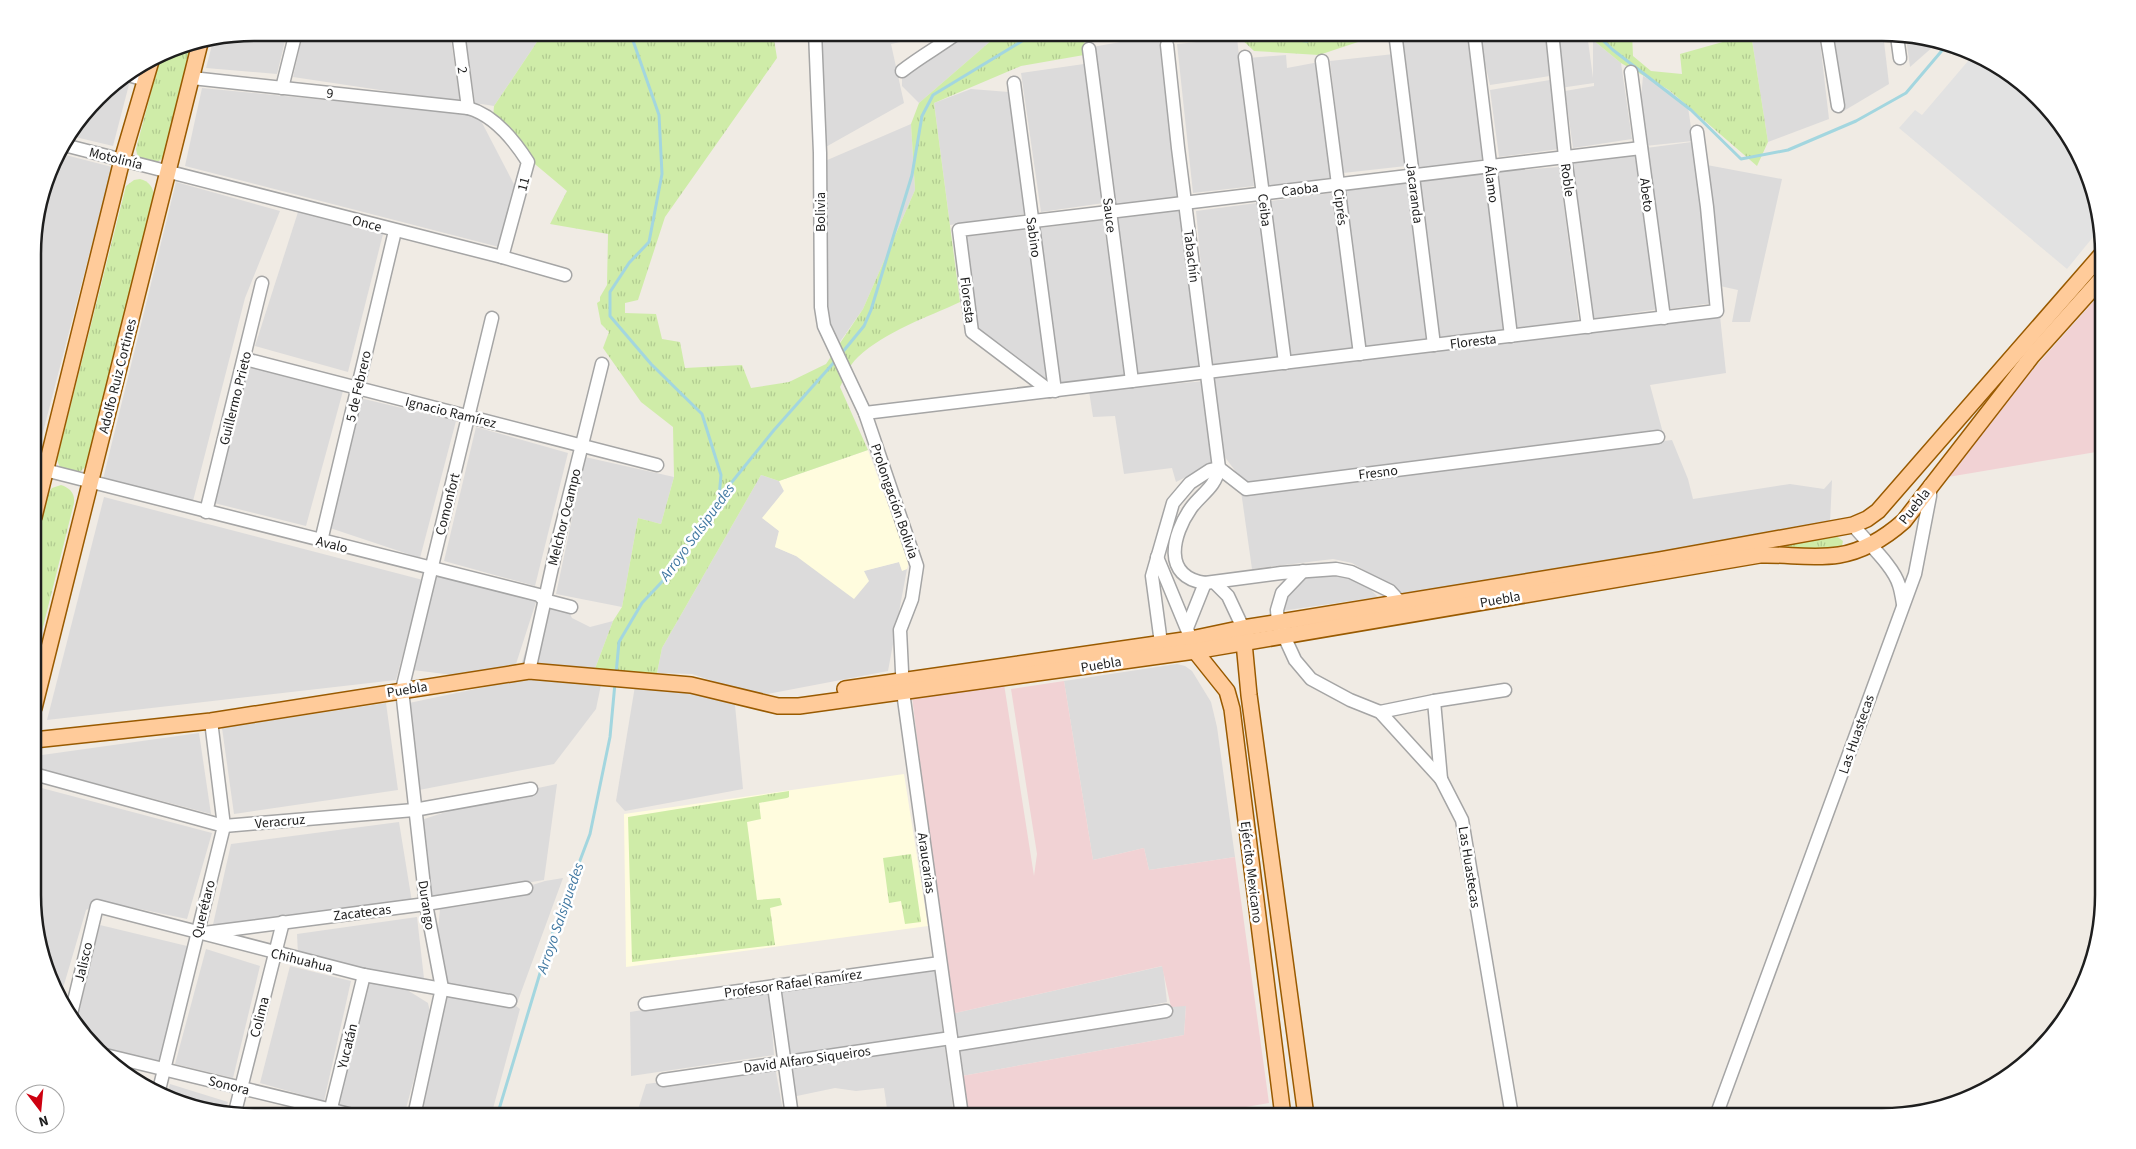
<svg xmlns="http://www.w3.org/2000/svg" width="2136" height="1149" font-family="'Source Sans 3',sans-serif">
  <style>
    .residential { fill: #dcdbdb }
    .commercial { fill: #f1d2d4 }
    .education { fill: #fffcde }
    .grass { fill: url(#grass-tufts) }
    .pitch { fill: #7fe2b4 }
    .parking { fill: #e2e2e2 }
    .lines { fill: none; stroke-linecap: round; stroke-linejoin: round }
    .stream { stroke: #a3d6df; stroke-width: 3 }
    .minor-casing { stroke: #a5a5a5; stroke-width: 15 }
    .major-casing { stroke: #995a00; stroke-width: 18 }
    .minor { stroke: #fff; stroke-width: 12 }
    .major { stroke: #ffcb9a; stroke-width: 15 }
    .labels { text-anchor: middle; stroke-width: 5; stroke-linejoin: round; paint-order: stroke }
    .street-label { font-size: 14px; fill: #1e1e1e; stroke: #fff }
    .water-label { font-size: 15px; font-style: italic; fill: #4279a2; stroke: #fff }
    .rim { fill: none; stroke: #1e1e1e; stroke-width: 2.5 }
  </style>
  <defs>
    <pattern id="grass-tufts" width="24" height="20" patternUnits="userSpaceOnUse" patternTransform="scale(1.25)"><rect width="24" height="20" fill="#cfeca8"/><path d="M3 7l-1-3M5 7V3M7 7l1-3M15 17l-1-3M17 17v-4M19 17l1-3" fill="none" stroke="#b1ca90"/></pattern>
  </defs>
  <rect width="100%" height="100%" fill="#f0ebe4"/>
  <g class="residential">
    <path d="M255,32L287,33L277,74L206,68L213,41Z"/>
    <path d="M928,32V36L891,44L904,103L815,153V33Z"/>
    <path d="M1763,32L1819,33L1829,119L1768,142L1751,34Z"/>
    <path d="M303,33H450L460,102L293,77Z"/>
    <path d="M465,33H543L494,106L475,103Z"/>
    <path d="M942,33H1000L919,103L902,86V64L942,41Z"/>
    <path d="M1398,33H1469L1485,159L1418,169Z"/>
    <path d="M1478,33H1545L1550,76L1490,85Z"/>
    <path d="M1553,33H1587L1593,78V40L1621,63L1632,139L1573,148L1565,91L1594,86V83L1560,88Z"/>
    <path d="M1829,33H1883L1889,84L1842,112Z"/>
    <path d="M1161,35L1181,200L1114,208L1092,47Z"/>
    <path d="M1237,38L1254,186L1193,193L1177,44Z"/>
    <path d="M1906,38L1935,45L1910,67Z"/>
    <path d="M1394,54L1406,166L1343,173L1330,61Z"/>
    <path d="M1286,55L1287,68L1319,62L1330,178L1266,187L1248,58Z"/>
    <path d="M1084,64L1104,203L1041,212L1021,73Z"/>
    <path d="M132,73L113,146L71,136L108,88Z"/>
    <path d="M1643,76L1669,90L1688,107L1693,141L1645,146L1640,110Z"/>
    <path d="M1550,80L1559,149L1499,157L1490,90Z"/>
    <path d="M202,88L478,115L517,190L499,247L185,166Z"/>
    <path d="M971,89L1009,92L1026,214L950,225L934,103Z"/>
    <path d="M911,124L915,190L863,309L837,346L827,327L825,161Z"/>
    <path d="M1692,142L1713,303L1668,309L1646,148Z"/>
    <path d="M58,153L112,167L36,459H33V240Z"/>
    <path d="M1640,155L1659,309L1591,319L1569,163Z"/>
    <path d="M1707,165L1782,179L1750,322H1732L1738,290L1720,286Z"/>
    <path d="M1559,167L1579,323L1515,330L1494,172Z"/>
    <path d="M1489,173L1510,333L1441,343L1416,181Z"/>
    <path d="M176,182L280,211L245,298L193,501L103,479Z"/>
    <path d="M1408,183L1436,343L1362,351L1341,191Z"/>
    <path d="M1332,193L1357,352L1288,361L1274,279L1271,201Z"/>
    <path d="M1257,203L1280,366L1211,375L1196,211Z"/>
    <path d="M299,209L383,234L348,372L255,346Z"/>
    <path d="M1180,210L1204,371L1135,380L1117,218Z"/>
    <path d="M1103,220L1128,378L1057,387L1040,228Z"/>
    <path d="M1028,229L1048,380L987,341L974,328L963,237Z"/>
    <path d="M1720,316L1726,373L1650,385L1663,433L1246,485L1224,456L1211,377Z"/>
    <path d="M248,367L343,391L306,526L214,503Z"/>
    <path d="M1206,381L1216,462L1176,482L1172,468L1124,474L1115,416L1093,417L1089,391Z"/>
    <path d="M360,398L456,421L420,558L327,527Z"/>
    <path d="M476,427L568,453L535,586L444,561Z"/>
    <path d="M1672,440L1688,479L1693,499L1790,484L1824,489L1832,480L1830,523L1408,596L1352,563L1333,559L1252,569L1241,491Z"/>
    <path d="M585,457L674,477L661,524L638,518L622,607L556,594Z"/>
    <path d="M761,475L779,481L784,491L763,518L779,531L775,547L796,556L863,571L899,562L902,570L907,569L888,671L757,696L692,674L657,673L662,648Z"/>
    <path d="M104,497L423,580L396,680L47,720Z"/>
    <path d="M1347,573L1363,582L1378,597L1281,611L1287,594L1300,579L1313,574Z"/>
    <path d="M434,576L537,599L515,667L453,675L413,670Z"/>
    <path d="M541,602L569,612L572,618L590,627L613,621L593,674L521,665Z"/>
    <path d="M1177,664L1185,666L1192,671L1211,702L1217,727L1235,857L1149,870L1144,848L1093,860L1064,681Z"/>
    <path d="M547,674L602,680L596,709L554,764L419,790L409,703Z"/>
    <path d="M635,686L693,693L735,705L743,789L625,811L616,801Z"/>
    <path d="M386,703L398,790L234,814L222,728Z"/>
    <path d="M199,733L211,814L34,767L35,756Z"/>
    <path d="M557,784L544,880L432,898L421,820L486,799Z"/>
    <path d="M34,786L212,833L187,919L102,901L86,910L61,995L34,924Z"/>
    <path d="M399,822L412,902L212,929L231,844Z"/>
    <path d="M563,878L516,1006L520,1009L491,1116H416L442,986L433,983L440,909L470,905L545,881Z"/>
    <path d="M417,917L425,987L298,955L297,934Z"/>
    <path d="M100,925L187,946L160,1064L96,1048L76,1024Z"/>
    <path d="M206,949L260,966L233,1078L175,1064Z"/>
    <path d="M290,966L351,981L324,1101L260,1083Z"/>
    <path d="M934,966L943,1034L784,1056L775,987Z"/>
    <path d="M1163,966L1167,1002L1062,1023L957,1040L951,1014Z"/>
    <path d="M360,977L396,983L428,1003L431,1016L404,1116H389L328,1104Z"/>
    <path d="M769,990L774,1055L631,1076L630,1012Z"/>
    <path d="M1186,1005L1184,1035L962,1076L956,1047L1135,1010Z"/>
    <path d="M944,1041L954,1116H888L884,1088L856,1091L835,1088L792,1097L786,1067Z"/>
    <path d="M775,1067L784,1116H636L646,1084Z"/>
    <path d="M170,1084L228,1102L226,1110L167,1096Z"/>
  </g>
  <g class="commercial">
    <path d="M2102,292V451L1948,477L1946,467Z"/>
    <path d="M1064,681L1093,860L1144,848L1149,870L1235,857L1269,1103L1246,1107V1112L1222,1116H969L962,1076L1184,1035L1186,1006L1171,1007L1162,966L951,1014L912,697L1004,684L1034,876L1037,854L1011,689Z"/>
  </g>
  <g class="education">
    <path d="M868,450L909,562L907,569L902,571L899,562L864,571L869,581L854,599L796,556L775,547L779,531L762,518L784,491L779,481Z"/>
    <path d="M904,774L928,926L626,967L624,814Z"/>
  </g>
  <g class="grass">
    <path d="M543,33H773L777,58L665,217L638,300L625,303V313L656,314L662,339L680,342L685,368L742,365L751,388L789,382L826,364L863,309L915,190L911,124L919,103L1000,33H1085L1084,55L1021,66L934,103L960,302C926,318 886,331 858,357C849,365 845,377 840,387L868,450L779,481L761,475L662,648L657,673L593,674L613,621L622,607L638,518L661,524L674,477L673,427L641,402L603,348L609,332L601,324L597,303L600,301V297L607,285L608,234L550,224L567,191L492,128L494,106Z"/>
    <path d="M1175,33H1379L1361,41L1319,55L1254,51L1237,35Z"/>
    <path d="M1588,33H1632L1633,56L1651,71L1682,74L1680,54L1751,34L1768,142L1757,166L1669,90L1621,63L1593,40Z"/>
    <path d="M191,45L163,158L156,163L143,161L137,154L136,149L161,55L170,49Z"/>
    <path d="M140,179C149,181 153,187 154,196L86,466L79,473L61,470L57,460L126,186L134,180Z"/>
    <path d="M61,485C70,488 75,493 74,503L34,663V551L49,492L52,488Z"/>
    <path d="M1835,535L1843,541L1842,546L1836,548H1779L1714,557Z"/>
    <path d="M789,791V797L787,798L759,803L761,819L747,822L757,900L780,898L782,905L770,908L775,945L632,962L628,817Z"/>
    <path d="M911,854L921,922L905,924L901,901L889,903L883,858Z"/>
  </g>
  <path class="pitch" d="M1634,33H1714C1680,40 1667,49 1634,33Z"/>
  <path class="parking" d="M1974,54L1980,56L2004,72L2041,103L2066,131L2102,226L2067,269L1899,128L1915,110L1922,115Z"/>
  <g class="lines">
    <g class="stream">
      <path d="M630,32L659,115L662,174L649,242L629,263L610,292V316L651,364L702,414L721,475L719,497"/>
      <path d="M1214,32L1307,41L1330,32"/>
      <path d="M1594,32L1613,50L1691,110L1741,159L1788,150L1856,121L1906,93L1945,47"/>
      <path d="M841,354L864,326L871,310L912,175L922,116L933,95L1037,32"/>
      <path d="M616,674L619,642L642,603L673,570L719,498L774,430L837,359"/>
      <path d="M497,1116L550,940L590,834L610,737L615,683"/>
    </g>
    <defs>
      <g id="minor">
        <path d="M458,32L468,108"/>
        <path d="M815,32L820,153L821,307L824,326L865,413L917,566L912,599L900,630L903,692L962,1116"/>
        <path d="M1474,32L1511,336"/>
        <path d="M1552,32L1565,157L1588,327"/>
        <path d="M1826,32L1838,106"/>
        <path d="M1897,36L1900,58"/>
        <path d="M1396,40L1434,345"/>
        <path d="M1167,45L1178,148L1219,468C1215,488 1202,493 1191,508C1172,535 1162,577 1205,583L1281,573L1336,569L1351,572L1390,591L1401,603L1403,609"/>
        <path d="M1089,49L1132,381"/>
        <path d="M1245,57L1285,363"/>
        <path d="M1322,61L1360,354"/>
        <path d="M902,71C921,56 940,46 959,32"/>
        <path d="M1631,72L1664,318"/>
        <path d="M128,75L146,80"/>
        <path d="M192,78L468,108C494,115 514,140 528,162L502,257"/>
        <path d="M1014,83L1055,391"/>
        <path d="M282,88L296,32"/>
        <path d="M64,145L502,257L565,275"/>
        <path d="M245,359L657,465"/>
        <path d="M1050,391L972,332L959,230L1641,148"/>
        <path d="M865,413L1717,311L1707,207L1697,132"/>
        <path d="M33,467L539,595L544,600L571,607"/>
        <path d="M206,512L262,283"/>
        <path d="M1853,525C1866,542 1893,565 1899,585C1901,591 1902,598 1903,604"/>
        <path d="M321,541L395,231"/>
        <path d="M1157,557L1191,639"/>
        <path d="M1303,571L1282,593L1277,610L1278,623L1295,660L1311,679L1350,700L1380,712L1441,779L1462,820L1512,1116"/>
        <path d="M1215,583L1228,596L1243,628"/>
        <path d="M1187,628L1205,583"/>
        <path d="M1161,643L1152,576L1173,503L1190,483L1210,470L1219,468L1246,489L1658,437"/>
        <path d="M529,671L557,545L602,364"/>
        <path d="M1434,701L1441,779"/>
        <path d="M1380,712L1434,701L1505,690"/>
        <path d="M34,774L224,826L414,810L531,789"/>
        <path d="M204,933L426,904L526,888"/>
        <path d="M774,986L792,1116"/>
        <path d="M645,1004L940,963"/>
        <path d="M70,1018L97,906L364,975L510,1001"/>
        <path d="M953,1045L1166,1011"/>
        <path d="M101,1054L357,1116"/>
        <path d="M663,1080L951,1038"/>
        <path d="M158,1094L224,826L211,721"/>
        <path d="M235,1112L283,922"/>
        <path d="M329,1116L364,975"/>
        <path d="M414,1116L442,988L426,904L402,690L492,318"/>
        <path d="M1716,1116L1915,574L1930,496V485"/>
      </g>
      <g id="major">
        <path d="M34,517L122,160L151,61"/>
        <path d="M1243,632L1249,695L1306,1116"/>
        <path d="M1192,643L1195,651L1227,691L1232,709L1283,1116"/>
        <path d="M845,689L1191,639L1243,628L1660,560L1853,525L1867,519L1878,511L2102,254"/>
        <path d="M34,708L200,43"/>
        <path d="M34,740L211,721L529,671L691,685L778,706H799L1195,651L1760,555C1786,554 1813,559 1839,555C1864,551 1886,537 1904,521L2032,356L2102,278"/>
      </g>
    </defs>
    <use href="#minor" class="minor-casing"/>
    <use href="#major" class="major-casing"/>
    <use href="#minor" class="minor"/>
    <use href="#major" class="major"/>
  </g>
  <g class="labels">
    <g class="street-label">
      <text transform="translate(463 70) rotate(82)" y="5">2</text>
      <text transform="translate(330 93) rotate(6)" y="5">9</text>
      <text transform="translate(116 158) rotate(14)" y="5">Motolinía</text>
      <text transform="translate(1568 180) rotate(82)" y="5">Roble</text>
      <text transform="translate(523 184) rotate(-75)" y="5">11</text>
      <text transform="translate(1492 184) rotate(83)" y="5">Álamo</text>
      <text transform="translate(1300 189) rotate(-7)" y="5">Caoba</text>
      <text transform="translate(1415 193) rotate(83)" y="5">Jacaranda</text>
      <text transform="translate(1647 195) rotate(83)" y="5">Abeto</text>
      <text transform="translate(1341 207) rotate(83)" y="5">Ciprés</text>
      <text transform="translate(1265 210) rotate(83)" y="5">Ceiba</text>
      <text transform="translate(820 212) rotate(-90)" y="5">Bolivia</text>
      <text transform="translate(1110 215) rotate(83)" y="5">Sauce</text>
      <text transform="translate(367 223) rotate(15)" y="5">Once</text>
      <text transform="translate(1034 237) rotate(82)" y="5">Sabino</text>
      <text transform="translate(1192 256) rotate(83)" y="5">Tabachín</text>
      <text transform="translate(968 300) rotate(83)" y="5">Floresta</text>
      <text transform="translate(1473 341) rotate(-7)" y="5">Floresta</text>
      <text transform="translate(117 376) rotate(-76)" y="5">Adolfo Ruiz Cortines</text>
      <text transform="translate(358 386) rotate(-77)" y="5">5 de Febrero</text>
      <text transform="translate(235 398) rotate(-76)" y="5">Guillermo Prieto</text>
      <text transform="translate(451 412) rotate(14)" y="5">Ignacio Ramírez</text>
      <text transform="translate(1378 472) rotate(-7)" y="5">Fresno</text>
      <text transform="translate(895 501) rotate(71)" y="5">Prolongación Bolivia</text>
      <text transform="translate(447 504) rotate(-76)" y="5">Comonfort</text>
      <text transform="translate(1914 506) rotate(-52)" y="5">Puebla</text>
      <text transform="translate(564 517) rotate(-76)" y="5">Melchor Ocampo</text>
      <text transform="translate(332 544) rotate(14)" y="5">Avalo</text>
      <text transform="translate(1500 599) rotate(-10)" y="5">Puebla</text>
      <text transform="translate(1101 664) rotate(-9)" y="5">Puebla</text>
      <text transform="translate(407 689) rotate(-9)" y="5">Puebla</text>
      <text transform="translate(1856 734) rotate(-71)" y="5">Las Huastecas</text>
      <text transform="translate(280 821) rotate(-5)" y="5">Veracruz</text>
      <text transform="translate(927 863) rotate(82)" y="5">Araucarias</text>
      <text transform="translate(1470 867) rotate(81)" y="5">Las Huastecas</text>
      <text transform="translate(1252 872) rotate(83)" y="5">Ejército Mexicano</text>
      <text transform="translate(427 905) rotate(81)" y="5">Durango</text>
      <text transform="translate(203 909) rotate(-76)" y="5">Querétaro</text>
      <text transform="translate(362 912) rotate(-7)" y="5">Zacatecas</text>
      <text transform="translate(302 960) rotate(14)" y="5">Chihuahua</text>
      <text transform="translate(83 962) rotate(-77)" y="5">Jalisco</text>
      <text transform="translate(793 983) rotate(-8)" y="5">Profesor Rafael Ramírez</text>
      <text transform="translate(259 1017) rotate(-76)" y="5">Colima</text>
      <text transform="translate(347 1046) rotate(-76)" y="5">Yucatán</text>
      <text transform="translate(807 1059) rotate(-8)" y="5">David Alfaro Siqueiros</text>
      <text transform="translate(229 1085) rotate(14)" y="5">Sonora</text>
    </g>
    <g class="water-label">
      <text transform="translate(697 532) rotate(-54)" y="5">Arroyo Salsipuedes</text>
      <text transform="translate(560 918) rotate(-71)" y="5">Arroyo Salsipuedes</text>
    </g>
  </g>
  <path d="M0 0H2136V1149H0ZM254 41H1882A213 213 0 0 1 2095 254V895A213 213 0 0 1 1882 1108H254A213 213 0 0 1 41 895V254A213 213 0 0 1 254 41Z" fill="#fff" fill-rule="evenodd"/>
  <path class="rim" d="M254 41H1882A213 213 0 0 1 2095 254V895A213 213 0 0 1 1882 1108H254A213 213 0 0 1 41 895V254A213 213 0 0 1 254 41Z"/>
  <g transform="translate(40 1109) rotate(164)"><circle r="24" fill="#ffffff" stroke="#a5a5a5"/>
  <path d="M0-4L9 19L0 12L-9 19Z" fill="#cd0010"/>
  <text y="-8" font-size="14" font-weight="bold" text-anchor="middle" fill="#1e1e1e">N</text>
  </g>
</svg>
